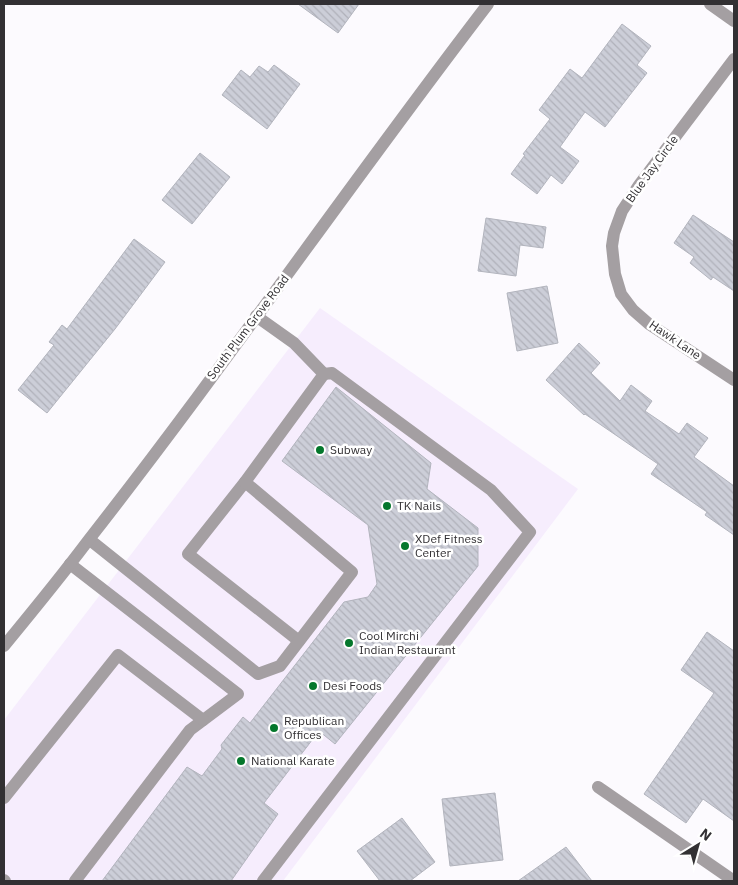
<svg xmlns="http://www.w3.org/2000/svg" width="738" height="885" font-family="'IBM Plex Sans',sans-serif">
  <style>
    .built { fill: #f6edfd }
    .building { fill: url(#building-back-hatch); stroke: #b2b4bd }
    .lines { fill: none; stroke-linecap: round; stroke-linejoin: round }
    .minor { stroke: #a49fa2; stroke-width: 12 }
    .poi-dot { fill: #04772c; stroke: #fff; stroke-width: 2 }
    .labels { text-anchor: middle; stroke-width: 5; stroke-linejoin: round; paint-order: stroke }
    .street-label { font-size: 12px; fill: #323033; stroke: #fff }
    .poi-label { font-size: 12px; fill: #323033; stroke: #fff; text-anchor: start }
  </style>
  <defs>
    <pattern id="building-back-hatch" width="6" height="6" patternUnits="userSpaceOnUse" patternTransform="scale(1.25)"><rect width="6" height="6" fill="#ccced8"/><path d="M-1 5l2 2M0 0l6 6M5-1l2 2" fill="none" stroke="#b0b1ba"/></pattern>
  </defs>
  <rect width="100%" height="100%" fill="#fcfafe"/>
  <path class="built" d="M320,308L578,489L283,881H4V720Z"/>
  <g class="building">
    <path d="M298,4H359L338,33Z"/>
    <path d="M622,24L651,46L637,65L647,73L605,127L585,112L560,147L579,161L562,184L551,175L537,194L511,174L525,155L523,154L550,119L539,110L570,69L582,78Z"/>
    <path d="M274,65L300,84L267,129L222,95L241,70L250,77L259,66L268,72Z"/>
    <path d="M200,153L230,177L192,224L162,200Z"/>
    <path d="M693,215L734,242V291L713,277L711,280L690,263L694,257L674,243Z"/>
    <path d="M486,218L546,227L543,248L520,245L516,276L478,271Z"/>
    <path d="M134,239L165,262L115,329L47,413L18,390L54,345L49,342L62,325L67,329Z"/>
    <path d="M547,286L558,343L517,351L507,293Z"/>
    <path d="M579,343L600,363L591,373L620,401L631,385L652,401L645,411L679,434L687,423L708,438L694,457L734,486V535L705,515L707,512L651,474L658,464L585,414L584,415L546,380Z"/>
    <path d="M336,387L431,463L427,489L478,528V566L335,744L319,731L264,803L278,814L231,881H102L187,767L202,776L222,749L221,745L243,717L250,723L344,602L368,597L377,584L368,525L282,461Z"/>
    <path d="M707,632L734,651V821L703,799L686,823L644,794L714,693L681,670Z"/>
    <path d="M495,793L503,860L450,866L442,799Z"/>
    <path d="M402,818L435,862L410,881H380L357,851Z"/>
    <path d="M566,847L592,881H518Z"/>
  </g>
  <g class="lines">
    <g class="minor">
      <path d="M710,4L734,21"/>
      <path d="M734,59L639,185L622,211L614,233L612,246L615,274L621,294L633,310L649,324L734,380"/>
      <path d="M245,482L188,554L299,641"/>
      <path d="M90,540L258,674L280,666L352,572L245,482L324,374L294,343L256,316"/>
      <path d="M70,564L238,694L190,730L75,881"/>
      <path d="M4,646C32,612 60,578 87,542C225,366 352,181 488,4"/>
      <path d="M598,787L734,881"/>
      <path d="M4,798L118,655L203,720"/>
      <path d="M4,880L5,881"/>
      <path d="M263,881L530,532L491,490L332,373L324,374"/>
    </g>
  </g>
  <g class="poi-dot">
    <circle cx="320" cy="450" r="5"/>
    <circle cx="387" cy="506" r="5"/>
    <circle cx="405" cy="546" r="5"/>
    <circle cx="349" cy="643" r="5"/>
    <circle cx="313" cy="686" r="5"/>
    <circle cx="274" cy="728" r="5"/>
    <circle cx="241" cy="761" r="5"/>
  </g>
  <g class="labels">
    <g class="street-label">
      <text transform="translate(652 169) rotate(-54)" y="4">Blue Jay Circle</text>
      <text transform="translate(248 327) rotate(-53)" y="4">South Plum Grove Road</text>
      <text transform="translate(675 340) rotate(34)" y="4">Hawk Lane</text>
    </g>
    <g class="poi-label">
      <text x="330" y="454">Subway</text>
      <text x="397" y="510">TK Nails</text>
      <text x="415" y="543">XDef Fitness<tspan x="415" dy="14">Center</tspan></text>
      <text x="359" y="640">Cool Mirchi<tspan x="359" dy="14">Indian Restaurant</tspan></text>
      <text x="323" y="690">Desi Foods</text>
      <text x="284" y="725">Republican<tspan x="284" dy="14">Offices</tspan></text>
      <text x="251" y="765">National Karate</text>
    </g>
  </g>
  <rect width="738" height="885" fill="none" stroke="#323033" stroke-width="10"/>
  <g transform="translate(698 845) rotate(37)" stroke="#ffffff" stroke-width="4" paint-order="stroke">
  <path d="M0-4L9 19L0 12L-9 19Z" fill="#323033"/>
  <text y="-8" font-size="14" font-weight="bold" text-anchor="middle" fill="#323033">N</text>
  </g>
</svg>
